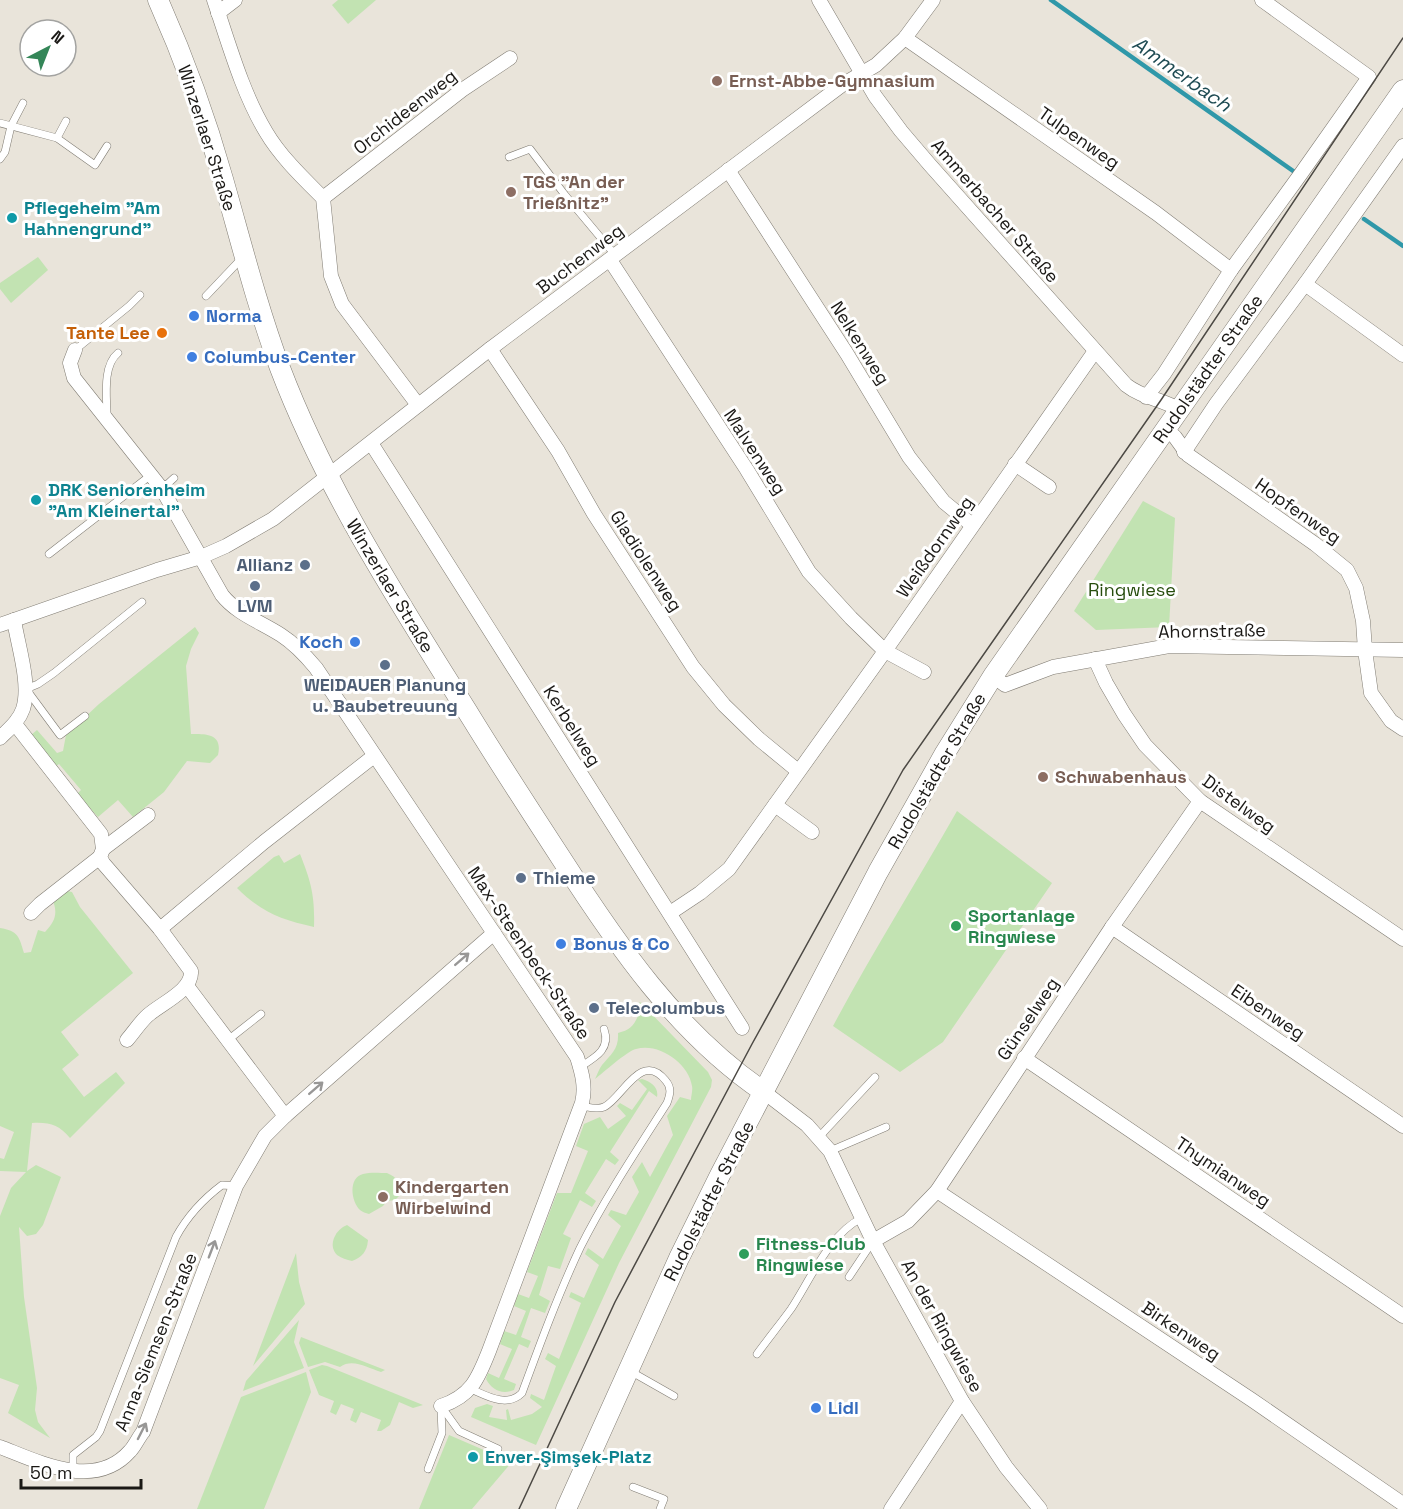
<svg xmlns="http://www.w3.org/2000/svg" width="1403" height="1509" font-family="'Space Grotesk',sans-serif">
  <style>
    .green { fill: #c2e3b2 }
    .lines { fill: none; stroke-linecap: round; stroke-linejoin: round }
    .stream { stroke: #2f98a9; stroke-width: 4.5 }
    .service-casing { stroke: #807c73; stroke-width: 8 }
    .minor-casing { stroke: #807c73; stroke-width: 15 }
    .secondary-casing { stroke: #807c73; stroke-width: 21 }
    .service { stroke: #fff; stroke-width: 7 }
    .minor { stroke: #fff; stroke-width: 14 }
    .secondary { stroke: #fff; stroke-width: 20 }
    .tram { stroke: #4c4944; stroke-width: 1.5 }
    .oneway { stroke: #989796 }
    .education-dot { fill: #8d6e63; stroke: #fff; stroke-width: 2 }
    .culture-dot { fill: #0f9aa8; stroke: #fff; stroke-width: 2 }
    .shop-dot { fill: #3f7fe0; stroke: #fff; stroke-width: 2 }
    .food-dot { fill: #e8710a; stroke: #fff; stroke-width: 2 }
    .service-dot { fill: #5c6f8a; stroke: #fff; stroke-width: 2 }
    .leisure-dot { fill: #2e9e5b; stroke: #fff; stroke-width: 2 }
    .labels { text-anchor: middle; stroke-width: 6; stroke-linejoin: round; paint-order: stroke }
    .education-label { font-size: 18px; font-weight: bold; fill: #785e54; stroke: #fff; text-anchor: start }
    .street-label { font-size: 18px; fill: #1a1815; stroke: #fff }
    .culture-label { font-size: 18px; font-weight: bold; fill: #0d838f; stroke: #fff; text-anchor: start }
    .shop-label { font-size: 18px; font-weight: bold; fill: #366cbe; stroke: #fff; text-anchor: start }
    .food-label { font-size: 18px; font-weight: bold; fill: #c56008; stroke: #fff; text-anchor: end }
    .service-label { font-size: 18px; font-weight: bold; fill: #4e5e75; stroke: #fff }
    .park-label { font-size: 18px; fill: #274d0d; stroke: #fff }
    .leisure-label { font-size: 18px; font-weight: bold; fill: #27864d; stroke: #fff; text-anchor: start }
    .water-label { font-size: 20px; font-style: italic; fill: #1e4b53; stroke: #fff }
  </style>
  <rect width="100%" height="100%" fill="#e9e4da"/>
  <g class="green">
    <path d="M338,0H376L348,24L332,5Z"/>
    <path d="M38,257L48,270L11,303L0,289V283Z"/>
    <path d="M1143,501L1175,518L1169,627L1096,630L1074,611Z"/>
    <path d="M195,627L199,633L191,649L186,666L191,734C205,734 223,733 218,755L210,763L187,761L164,792L133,817L118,800L98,817L77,794L81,790L59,764L55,767L30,736L37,730L57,753L63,751L66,735L99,704Z"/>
    <path d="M957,811L1052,883L943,1042L900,1072L833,1026C872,953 916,883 957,811Z"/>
    <path d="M300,854C311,882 315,895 314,927C281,920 261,912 237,888L274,857L279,855L284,863Z"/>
    <path d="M62,890L72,892L80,907L133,973L61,1032L79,1055L62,1069L84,1097L116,1072L125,1083L70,1138C59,1125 50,1122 32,1123L27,1171L36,1165L61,1177L43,1225L36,1234L27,1236L19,1227L24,1297L37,1388L35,1410L38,1422L50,1438L8,1413L19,1385L0,1378V1216L11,1188L26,1172L0,1171V1158L4,1159L14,1132L0,1126V928C18,931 19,936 24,953L31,952L38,930L45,932C56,920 58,913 52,898Z"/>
    <path d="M640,1002L708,1072L712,1080L711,1087L619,1263L536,1445L471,1417L475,1408L487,1404L493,1406L489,1417L507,1420L506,1410L508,1409L511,1420L532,1414L542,1407L530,1398L531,1394L544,1400L556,1366L545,1359L548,1353L559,1359L581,1303L569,1297L571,1292L584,1298L599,1265L585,1254L588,1248L603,1259L621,1226L608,1215L611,1210L626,1215L639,1192L632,1177L642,1162L650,1177L673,1135L667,1116L680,1097L691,1100C691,1096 693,1090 692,1086C689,1063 658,1042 636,1049C627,1051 603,1073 595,1079C597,1075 599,1069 602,1065C611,1054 619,1049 618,1033C629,1030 633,1027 638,1016L634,1009Z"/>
    <path d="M642,1079C651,1082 659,1087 657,1097L649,1091L610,1152L619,1160L615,1165L606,1159L585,1193L596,1201L592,1207L580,1200L563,1234L571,1238L560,1269L548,1266L539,1295L550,1301L545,1313L531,1308L521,1337L531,1341L528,1348L519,1344L504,1379L516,1384L514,1390C502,1395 492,1390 486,1379L488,1373L499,1378L512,1349L500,1344L504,1331L516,1335L526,1311L514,1306L518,1294L529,1298L538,1276L527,1272L557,1193H571L588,1151L576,1146L584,1124L600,1117L608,1129L626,1116L617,1106L620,1103L632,1110L647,1089L638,1080Z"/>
    <path d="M387,1173C397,1177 402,1184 400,1195L395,1200L387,1201L383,1206L369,1214C366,1213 362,1212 360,1210C351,1201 348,1178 363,1174C370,1172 380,1173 387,1173Z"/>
    <path d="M347,1225L368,1240C367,1252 362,1257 352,1261C347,1260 341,1258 337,1255C327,1245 336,1229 347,1225Z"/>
    <path d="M296,1253L299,1282L305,1304L253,1366Z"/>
    <path d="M299,1320L294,1342L304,1368L243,1391L246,1381Z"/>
    <path d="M301,1337L385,1370L381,1372C367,1368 353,1358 340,1367L325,1362L308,1367L299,1343Z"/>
    <path d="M322,1365L327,1366L423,1405L413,1408L399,1402L390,1425L381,1431H377L381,1420L361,1412L356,1423L350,1420L354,1409L341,1404L336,1415L330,1412L334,1401L319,1395L309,1370Z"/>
    <path d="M306,1372L311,1392L264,1509H197L241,1397Z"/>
    <path d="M449,1435L512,1462L472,1509H419Z"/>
  </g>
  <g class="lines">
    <g class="stream">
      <path d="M1051,0L1296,173"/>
      <path d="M1364,219L1403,246"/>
    </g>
    <defs>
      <g id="service">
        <path d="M0,123L57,138L95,165L107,146"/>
        <path d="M57,138L66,121"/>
        <path d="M509,157L530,149L565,195L616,256"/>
        <path d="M0,159L5,152L11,126L23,103"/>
        <path d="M206,296L242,258"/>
        <path d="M75,350L129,306L140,295"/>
        <path d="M107,417C107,398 102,366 118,353"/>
        <path d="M162,489L174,478"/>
        <path d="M49,554L151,475"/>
        <path d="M85,716L60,735L26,689L38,684L54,673L142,602"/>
        <path d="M228,1040L261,1014"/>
        <path d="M580,1067C596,1057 611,1049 604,1029"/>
        <path d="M819,1137L875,1077"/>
        <path d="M830,1151L886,1127"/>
        <path d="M849,1277L873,1241"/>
        <path d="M757,1354C768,1339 780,1324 791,1309C810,1280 830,1233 862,1218"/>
        <path d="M630,1371L674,1396"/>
        <path d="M471,1389C487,1396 507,1408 522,1393C540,1344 558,1295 580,1248C605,1198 637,1150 667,1103C670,1095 672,1088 666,1081C641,1049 622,1099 604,1107C597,1110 588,1107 581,1106"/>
        <path d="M441,1406L459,1431L498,1449"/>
        <path d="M428,1469L442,1433L441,1409"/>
        <path d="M73,1472V1455L96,1437L100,1431L176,1237C188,1215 202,1200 222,1185L236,1186"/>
        <path d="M633,1487L664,1499L660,1509"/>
      </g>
      <g id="minor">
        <path d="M214,0C229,44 242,92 266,132C280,156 303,178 323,198L331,276L342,304L418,405"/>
        <path d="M819,0L875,96L901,131L930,165L1126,385C1144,399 1160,398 1180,410"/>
        <path d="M218,13L235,0"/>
        <path d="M905,38L1156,213L1231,270"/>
        <path d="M728,170L847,354L909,457L944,502L972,525"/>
        <path d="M323,198L462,90L510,58"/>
        <path d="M610,260L747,470L809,572L851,618L885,651L924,672"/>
        <path d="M1305,284L1403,355"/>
        <path d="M490,349L558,451L594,514L693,667L724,705L759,739L798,771"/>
        <path d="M75,350L70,363L74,378L162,489L222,595C237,614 261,622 281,635C295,644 306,656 316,668L577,1057C582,1073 586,1087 582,1103L489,1351C478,1379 471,1396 441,1406"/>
        <path d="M1146,397L1164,374L1231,270L1300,175L1369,77L1262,0"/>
        <path d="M1166,429L1175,437L1188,455L1315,544L1347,570L1356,588L1363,621L1365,650L1371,693L1391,721L1403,729"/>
        <path d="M371,443L742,1028"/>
        <path d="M1184,452L1216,404L1305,284L1403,146"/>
        <path d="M1015,464L1049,487"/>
        <path d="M0,625L157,570L201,557L226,546L273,519L490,349L842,85L876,65L905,38L933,0"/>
        <path d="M1095,659L1106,683L1124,714L1145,745L1200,801L1403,939"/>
        <path d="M993,676L1005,685L1053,667L1169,646L1403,650"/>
        <path d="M15,724L101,834L103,849L100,857L103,863L160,929L191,971C193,991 159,1004 146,1017C139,1024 133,1033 127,1040"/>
        <path d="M0,738C9,729 19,721 23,709C31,684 18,646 14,620"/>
        <path d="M775,805L812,832"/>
        <path d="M103,849L148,815"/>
        <path d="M31,913L40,904L100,857"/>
        <path d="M670,913L700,893L729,869L885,651L1095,351"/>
        <path d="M1112,927L1403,1126"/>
        <path d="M160,929L264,842L374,756"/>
        <path d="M187,986L285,1116"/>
        <path d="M1024,1058L1403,1316"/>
        <path d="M764,1092L807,1125L830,1151L873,1241L962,1401L1006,1467L1040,1509"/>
        <path d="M937,1191L1252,1400L1403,1504"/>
        <path d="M873,1241L908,1221L937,1191L1112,927L1200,801"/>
        <path d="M0,1447C39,1462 95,1491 130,1451C135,1446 138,1438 143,1432L236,1186L265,1136L285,1116L494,933"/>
        <path d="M891,1509L962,1401"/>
      </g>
      <g id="secondary">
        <path d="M158,0C184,58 206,119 223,179C241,242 257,306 280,368C328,494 401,605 472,719C501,766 531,812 561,858C617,945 677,1033 764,1092"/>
        <path d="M566,1509L679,1258L720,1175L878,872L945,753L993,676L1403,90"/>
      </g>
    </defs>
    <use href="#service" class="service-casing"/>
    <use href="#minor" class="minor-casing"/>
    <use href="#secondary" class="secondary-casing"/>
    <use href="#service" class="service"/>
    <use href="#minor" class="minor"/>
    <use href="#secondary" class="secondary"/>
    <path class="tram" d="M519,1509L615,1302L752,1044L903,770L1161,400L1403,38"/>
  </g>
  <defs><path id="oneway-shaft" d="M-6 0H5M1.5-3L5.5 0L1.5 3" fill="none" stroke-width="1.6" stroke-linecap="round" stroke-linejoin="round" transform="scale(1.5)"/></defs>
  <g class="oneway">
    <use href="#oneway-shaft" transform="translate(462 959) rotate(-41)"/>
    <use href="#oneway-shaft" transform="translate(316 1088) rotate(-41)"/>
    <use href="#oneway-shaft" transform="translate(212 1249) rotate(-69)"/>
    <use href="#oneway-shaft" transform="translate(142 1431) rotate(-63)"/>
  </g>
  <g class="education-dot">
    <circle cx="717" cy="81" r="6"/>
    <circle cx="511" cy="192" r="6"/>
    <circle cx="1043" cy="777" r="6"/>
    <circle cx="383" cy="1197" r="6"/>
  </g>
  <g class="culture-dot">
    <circle cx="12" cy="218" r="6"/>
    <circle cx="36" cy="500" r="6"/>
    <circle cx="473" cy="1457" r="6"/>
  </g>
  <g class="shop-dot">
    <circle cx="194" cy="316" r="6"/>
    <circle cx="192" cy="357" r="6"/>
    <circle cx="355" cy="642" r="6"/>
    <circle cx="561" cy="944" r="6"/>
    <circle cx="816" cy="1408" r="6"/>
  </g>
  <circle class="food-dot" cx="162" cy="333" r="6"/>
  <g class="service-dot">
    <circle cx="305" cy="565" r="6"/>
    <circle cx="255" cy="586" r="6"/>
    <circle cx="385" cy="665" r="6"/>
    <circle cx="521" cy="878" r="6"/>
    <circle cx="594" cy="1008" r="6"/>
  </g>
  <g class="leisure-dot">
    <circle cx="956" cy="926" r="6"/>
    <circle cx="744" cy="1254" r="6"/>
  </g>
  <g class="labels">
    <g class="education-label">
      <text x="729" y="87">Ernst-Abbe-Gymnasium</text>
      <text x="523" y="188">TGS "An der<tspan x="523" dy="21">Trießnitz"</tspan></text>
      <text x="1055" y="783">Schwabenhaus</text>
      <text x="395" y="1193">Kindergarten<tspan x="395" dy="21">Wirbelwind</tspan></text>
    </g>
    <g class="street-label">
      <text transform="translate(405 112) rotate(-38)" y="6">Orchideenweg</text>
      <text transform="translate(207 138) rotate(72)" y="6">Winzerlaer Straße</text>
      <text transform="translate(1079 138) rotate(35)" y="6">Tulpenweg</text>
      <text transform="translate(995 211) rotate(49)" y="6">Ammerbacher Straße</text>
      <text transform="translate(580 259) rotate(-37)" y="6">Buchenweg</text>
      <text transform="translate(860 343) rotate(58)" y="6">Nelkenweg</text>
      <text transform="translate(1208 369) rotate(-55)" y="6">Rudolstädter Straße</text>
      <text transform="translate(755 452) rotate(57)" y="6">Malvenweg</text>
      <text transform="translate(1298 511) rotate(35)" y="6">Hopfenweg</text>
      <text transform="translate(935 547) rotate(-55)" y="6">Weißdornweg</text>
      <text transform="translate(646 561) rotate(57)" y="6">Gladiolenweg</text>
      <text transform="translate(390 586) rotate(59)" y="6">Winzerlaer Straße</text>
      <text transform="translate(1212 631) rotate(-1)" y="6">Ahornstraße</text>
      <text transform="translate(572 726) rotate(58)" y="6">Kerbelweg</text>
      <text transform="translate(937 771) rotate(-60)" y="6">Rudolstädter Straße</text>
      <text transform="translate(1239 804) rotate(36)" y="6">Distelweg</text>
      <text transform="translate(529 953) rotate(56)" y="6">Max-Steenbeck-Straße</text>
      <text transform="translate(1268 1012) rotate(34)" y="6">Eibenweg</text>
      <text transform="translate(1028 1019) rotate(-56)" y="6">Günselweg</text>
      <text transform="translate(1223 1172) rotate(34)" y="6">Thymianweg</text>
      <text transform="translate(709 1201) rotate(-63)" y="6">Rudolstädter Straße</text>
      <text transform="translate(942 1326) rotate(61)" y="6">An der Ringwiese</text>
      <text transform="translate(1181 1331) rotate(34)" y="6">Birkenweg</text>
      <text transform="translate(156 1342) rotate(-68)" y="6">Anna-Siemsen-Straße</text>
    </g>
    <g class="culture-label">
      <text x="24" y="214">Pflegeheim "Am<tspan x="24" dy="21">Hahnengrund"</tspan></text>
      <text x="48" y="496">DRK Seniorenheim<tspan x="48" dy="21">"Am Kleinertal"</tspan></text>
      <text x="485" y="1463">Enver-Şimşek-Platz</text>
    </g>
    <g class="shop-label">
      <text x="206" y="322">Norma</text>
      <text x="204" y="363">Columbus-Center</text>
      <text x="343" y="648" text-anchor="end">Koch</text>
      <text x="573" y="950">Bonus &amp; Co</text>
      <text x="828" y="1414">Lidl</text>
    </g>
    <g class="food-label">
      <text x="150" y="339">Tante Lee</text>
    </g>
    <g class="service-label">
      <text x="293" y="571" text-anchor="end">Allianz</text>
      <text x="255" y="612">LVM</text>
      <text x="385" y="691">WEIDAUER Planung<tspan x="385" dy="21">u. Baubetreuung</tspan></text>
      <text x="533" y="884" text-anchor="start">Thieme</text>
      <text x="606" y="1014" text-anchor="start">Telecolumbus</text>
    </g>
    <g class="park-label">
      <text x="1132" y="596">Ringwiese</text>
    </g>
    <g class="leisure-label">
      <text x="968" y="922">Sportanlage<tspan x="968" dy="21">Ringwiese</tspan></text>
      <text x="756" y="1250">Fitness-Club<tspan x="756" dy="21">Ringwiese</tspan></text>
    </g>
    <g class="water-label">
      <text transform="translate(1182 74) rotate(35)" y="7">Ammerbach</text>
    </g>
  </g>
  <g transform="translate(48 48) rotate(42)"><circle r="28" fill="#ffffff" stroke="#a3a3a1" stroke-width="1.5"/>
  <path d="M0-4.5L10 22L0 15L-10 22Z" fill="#348658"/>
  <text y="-9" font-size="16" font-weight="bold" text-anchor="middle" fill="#1a1815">N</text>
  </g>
  <path d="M21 1479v9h120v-9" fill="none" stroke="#1a1815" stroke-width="3"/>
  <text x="30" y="1479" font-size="18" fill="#1a1815" stroke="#ffffff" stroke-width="4.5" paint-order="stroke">50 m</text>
</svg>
